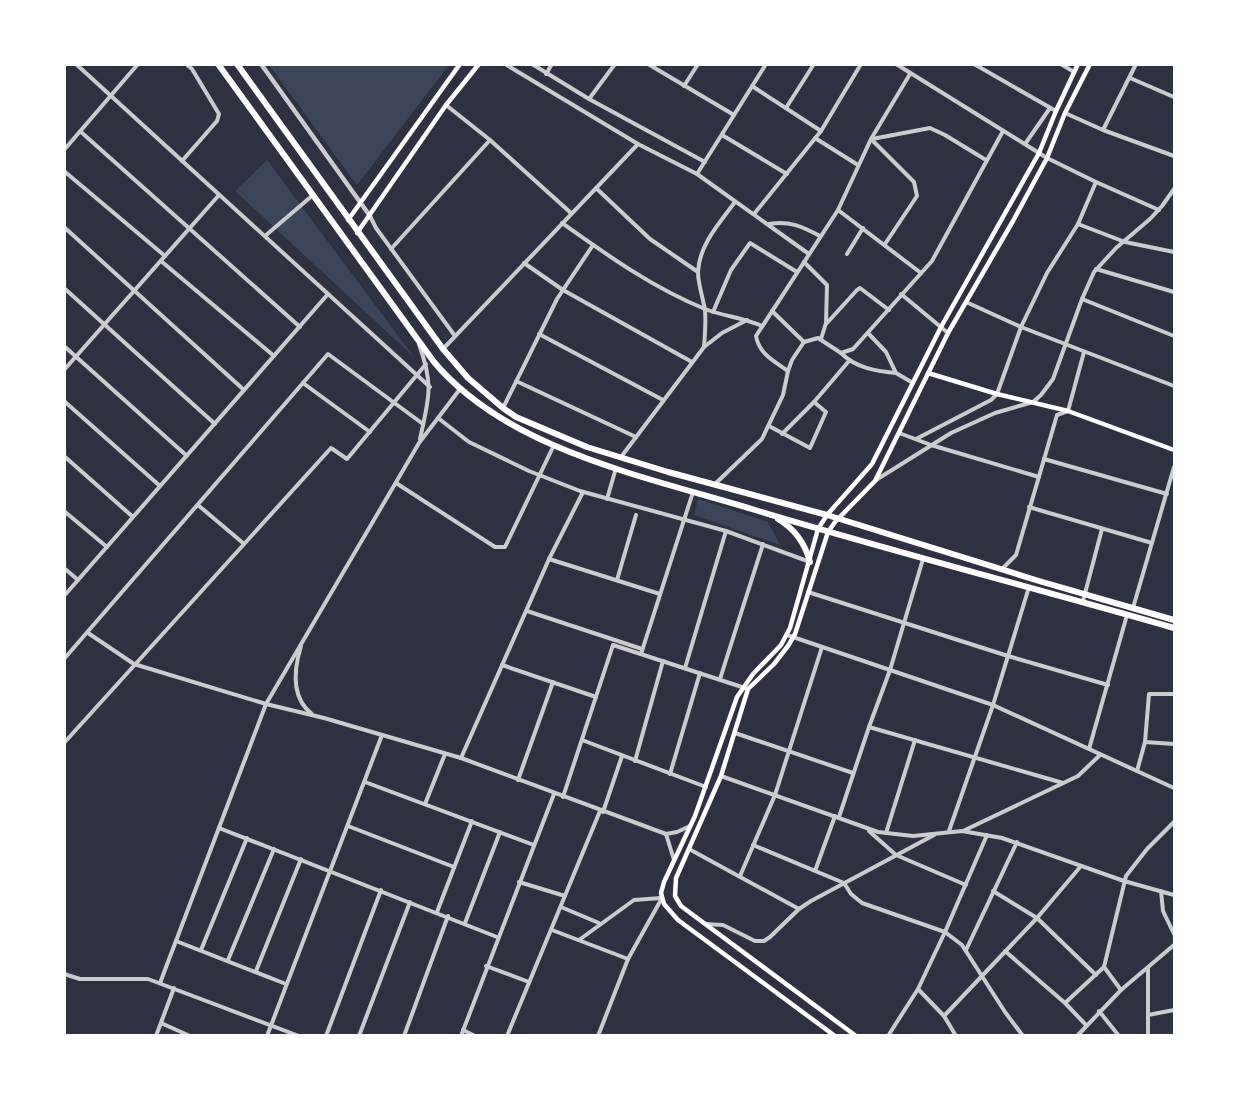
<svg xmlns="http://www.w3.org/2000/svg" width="1239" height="1100" font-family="Bitter,serif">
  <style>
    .green { fill: #3c4559 }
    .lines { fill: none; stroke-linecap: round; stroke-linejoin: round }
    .minor { stroke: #caccd0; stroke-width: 4 }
    .tertiary { stroke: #caccd0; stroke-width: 4.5 }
    .secondary { stroke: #fff; stroke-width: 4.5 }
    .trunk { stroke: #fff; stroke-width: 6 }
  </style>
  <rect width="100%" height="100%" fill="#2d3142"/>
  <g class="green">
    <path d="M269,65H449L357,185Z"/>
    <path d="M267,160L414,357L235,191Z"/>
    <path d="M698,499L768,522L780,545L694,515Z"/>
  </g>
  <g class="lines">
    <g class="minor">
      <path d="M76,64L430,387"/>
      <path d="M505,64L638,144L697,174L809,254"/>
      <path d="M532,64L589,99L705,162"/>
      <path d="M648,64L734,115"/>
      <path d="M896,64L1047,158L1096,182L1159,210"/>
      <path d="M974,64L1056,111"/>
      <path d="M1061,64L1074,72"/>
      <path d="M546,74L552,64"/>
      <path d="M1130,78L1174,97"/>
      <path d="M684,86L698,64"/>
      <path d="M752,86L821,131"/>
      <path d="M589,99L615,64"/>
      <path d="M446,105L490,140L571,213"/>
      <path d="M786,108L814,64"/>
      <path d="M1065,113L1103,130L1174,156"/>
      <path d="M1103,130L1136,64"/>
      <path d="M81,132L300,327"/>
      <path d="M722,135L787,174"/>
      <path d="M815,138L858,165"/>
      <path d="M871,139L914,182L917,196L885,244"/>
      <path d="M872,139L930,128L945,135L986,160"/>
      <path d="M1025,144L1050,108"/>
      <path d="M64,150L138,64"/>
      <path d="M182,161L217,121L219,114L192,69L186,64"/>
      <path d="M64,171L165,256"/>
      <path d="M697,174L766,64"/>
      <path d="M596,188L650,239L698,272"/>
      <path d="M838,210L921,273"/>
      <path d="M754,214L821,131L861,64"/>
      <path d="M370,216L376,228L455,336"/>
      <path d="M562,223C607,255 653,288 705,309C723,316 744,318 762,326"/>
      <path d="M769,224C789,220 803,227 820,236"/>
      <path d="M1078,224L1125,242L1174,252"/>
      <path d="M64,227L244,390"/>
      <path d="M265,236L313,195"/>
      <path d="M391,249L490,140"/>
      <path d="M847,254L863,228"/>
      <path d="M161,261L274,356"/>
      <path d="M804,262L827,285L826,323L821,339"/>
      <path d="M524,263L563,290L692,362"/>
      <path d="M1096,269L1174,292"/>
      <path d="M64,288L215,424"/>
      <path d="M901,294L948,333"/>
      <path d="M1082,299L1174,336"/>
      <path d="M966,302L1021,327L1174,386"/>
      <path d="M772,311L804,342"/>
      <path d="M713,312L731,270L750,243L797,272"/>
      <path d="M827,323L857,290L860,288L889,310"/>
      <path d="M868,333L886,352L896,373L913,383"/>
      <path d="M539,334L663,400"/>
      <path d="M419,344C434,386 429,397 420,439"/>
      <path d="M64,346L187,456"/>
      <path d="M704,347L722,333L747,320"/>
      <path d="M443,349L638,144"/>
      <path d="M841,353C856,368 875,371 896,373"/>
      <path d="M64,370L219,195"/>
      <path d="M788,371C774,361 759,354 756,336L838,210L871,139L910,74"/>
      <path d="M516,381L636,437"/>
      <path d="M303,383L370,432"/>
      <path d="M64,401L160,486"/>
      <path d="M503,408L557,299L593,245"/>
      <path d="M438,418L469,442L529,471L580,491L726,531L810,562"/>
      <path d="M769,426L810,448L826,412L814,402"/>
      <path d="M899,433L931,445L1039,477"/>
      <path d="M782,434L814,402L849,361"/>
      <path d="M916,439L991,400L997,394L1021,327L1047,273L1078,224L1096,182"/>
      <path d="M64,456L133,517"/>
      <path d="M621,457L704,347C705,335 706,323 705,310C703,298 698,284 698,272C699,245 720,222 735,202"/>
      <path d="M1044,459L1167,494"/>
      <path d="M876,480L951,433L995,413L1033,402L1041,395L1053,379L1082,299L1094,272L1116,248L1150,219L1162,206L1174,189"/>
      <path d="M396,483L495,547H505L554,445"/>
      <path d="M715,484L762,439L783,395L788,371L792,360L804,342L818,338L841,353L853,349L932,261L1003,131"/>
      <path d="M607,499L616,468"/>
      <path d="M198,505L243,543"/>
      <path d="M1029,507L1152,543"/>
      <path d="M64,511L107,547"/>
      <path d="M549,559L660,594"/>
      <path d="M64,568L78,580"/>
      <path d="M1002,569L1016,555L1057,415L1068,411L1084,352"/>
      <path d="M617,580L636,515"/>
      <path d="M808,592L1008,656L1108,685"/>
      <path d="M64,596L328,294"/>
      <path d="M1083,601L1102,529"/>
      <path d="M1133,608L1174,467"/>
      <path d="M527,611L642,649"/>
      <path d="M88,633L134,664L266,704L324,718L461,758L666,834L677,832L690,826"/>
      <path d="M787,635L993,705L1174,788"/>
      <path d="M301,646C294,669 291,698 312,714"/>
      <path d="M641,654L693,492"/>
      <path d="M64,659L328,354L423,424"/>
      <path d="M502,665L596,697"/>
      <path d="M685,668L726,531"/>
      <path d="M720,679L763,544"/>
      <path d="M869,727L1063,783"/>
      <path d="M735,733L853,773"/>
      <path d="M582,740L706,787"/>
      <path d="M1145,742L1174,744"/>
      <path d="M64,743L331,448L347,459L426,364"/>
      <path d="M1089,749L1127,615"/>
      <path d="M461,758L549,559L583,492"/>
      <path d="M635,761L663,661"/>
      <path d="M1137,771L1145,742L1149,694H1174"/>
      <path d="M670,774L700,673"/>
      <path d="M721,776L878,832L913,836L962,831L1002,838L1124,881L1174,895"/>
      <path d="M518,780L553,682"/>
      <path d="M365,782L534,845"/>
      <path d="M563,797L613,645L745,688"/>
      <path d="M425,804L445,754"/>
      <path d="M603,812L622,756"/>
      <path d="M839,817L869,727L890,670L923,559"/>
      <path d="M348,826L454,867"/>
      <path d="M219,828L497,937"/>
      <path d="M869,831L896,855L966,885"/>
      <path d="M949,831L993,705L1029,587"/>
      <path d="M963,831L1078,776L1100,755"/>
      <path d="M886,833L915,740"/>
      <path d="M666,834L674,860"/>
      <path d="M753,845L844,883L851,894L862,903L945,932L962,945L1005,1012L1023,1036"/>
      <path d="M689,849L799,909"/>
      <path d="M815,871L835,816"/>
      <path d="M740,876L775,795L822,647"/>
      <path d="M519,882L565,896"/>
      <path d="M993,891L1037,918L1096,975"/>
      <path d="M1161,891L1163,911L1174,934"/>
      <path d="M561,907L599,923"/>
      <path d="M437,912L472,821"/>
      <path d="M465,923L500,832"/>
      <path d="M705,924L723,925L755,941H764L770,937L799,909L811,901L934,835"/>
      <path d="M552,930L628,959"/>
      <path d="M579,940L634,900L661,898"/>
      <path d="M176,941L286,984"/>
      <path d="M201,950L247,838"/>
      <path d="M966,950L1017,842"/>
      <path d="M1005,951L1065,1003L1086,1025"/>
      <path d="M228,960L274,849"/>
      <path d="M486,966L529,982"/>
      <path d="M1104,967L1121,990"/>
      <path d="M256,971L301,859"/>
      <path d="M64,974L80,979H148L299,1036"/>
      <path d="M160,983L266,704L419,443L460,389"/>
      <path d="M918,989L944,1016L956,1036"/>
      <path d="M1065,1003L1104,967L1126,876L1147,849L1174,822"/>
      <path d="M1099,1011L1119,1036"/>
      <path d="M1148,1015L1174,1010"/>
      <path d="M944,1016L1037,918L1081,866"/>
      <path d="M161,1023L190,1036"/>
      <path d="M463,1030L475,1036"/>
      <path d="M156,1036L174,988"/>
      <path d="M267,1036L382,735"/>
      <path d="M326,1036L381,890"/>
      <path d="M359,1036L410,902"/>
      <path d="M404,1036L448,916"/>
      <path d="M461,1036L554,794"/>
      <path d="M507,1036L600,811"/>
      <path d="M598,1036L628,959L662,898"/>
      <path d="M888,1036L918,989L945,932L987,835"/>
      <path d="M1077,1036L1121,990L1174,945"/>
      <path d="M1148,1036V968"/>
    </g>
    <path class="tertiary" d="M261,64L370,216"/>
    <g class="secondary">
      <path d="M348,220L460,64"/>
      <path d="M357,233L446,105L479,64"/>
      <path d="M928,373L997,394L1068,411L1174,450"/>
      <path d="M835,1036L678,920L664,904L661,893L664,882L695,816L737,697L753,674L781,645L790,628L818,529L827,515L872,464L941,327L1039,153L1056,111L1078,64"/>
      <path d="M856,1036L681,906L675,896L676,878L721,776L748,689L774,664L788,646L795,634L828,532L835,522L875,481L948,333L1013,221L1047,158L1065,113L1090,64"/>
    </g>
    <g class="trunk">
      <path d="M218,64L434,362C509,451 648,477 755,510C894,552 1035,588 1174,628"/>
      <path d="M237,64L443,349L468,378L503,408L516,417L587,447L668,472L827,515L1039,581L1174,620"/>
      <path d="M778,519C795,529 805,543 810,562"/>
    </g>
  </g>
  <rect width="1239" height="1100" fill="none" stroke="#ffffff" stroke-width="132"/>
</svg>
